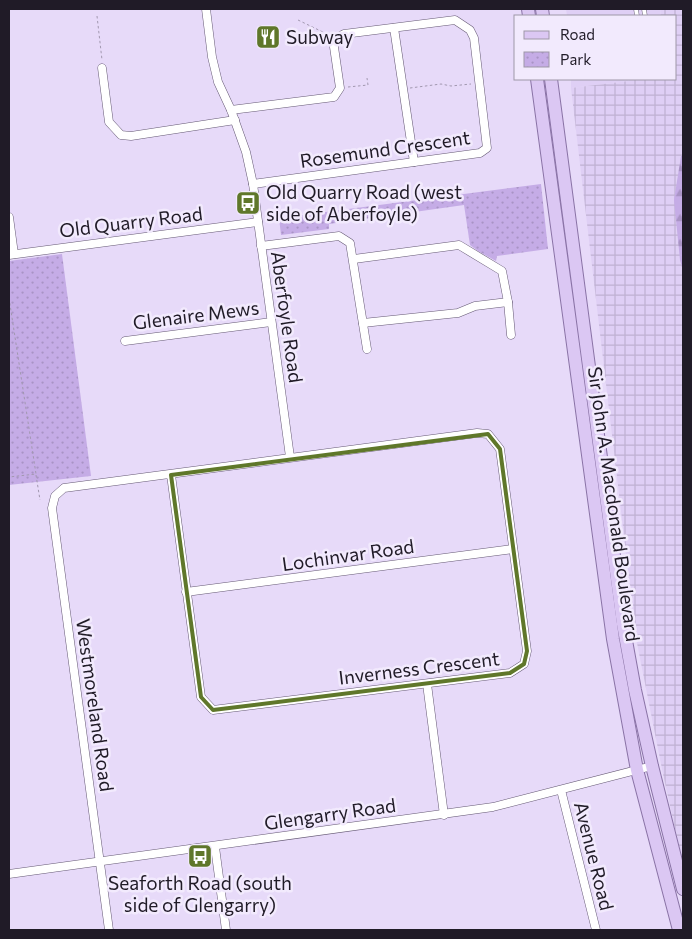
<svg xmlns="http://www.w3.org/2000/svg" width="692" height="939" font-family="Commissioner,sans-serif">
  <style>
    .built { fill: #dfcff5 }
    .industrial { fill: url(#industrial-grid) }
    .forest { fill: url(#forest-firs) }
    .park { fill: url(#park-dots) }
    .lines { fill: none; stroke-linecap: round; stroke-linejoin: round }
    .service-casing { stroke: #655974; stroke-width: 5 }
    .minor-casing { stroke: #655974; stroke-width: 9 }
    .primary-casing { stroke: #8a73a6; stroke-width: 14 }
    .path { stroke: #a298b0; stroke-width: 1; stroke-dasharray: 2.5 2.5; stroke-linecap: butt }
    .service { stroke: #fff; stroke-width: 4 }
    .minor { stroke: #fff; stroke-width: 8 }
    .primary { stroke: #dbc7f3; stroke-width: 12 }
    .marked { fill: none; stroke: #5f772a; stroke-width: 4; stroke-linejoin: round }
    .labels { text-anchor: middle; stroke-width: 5; stroke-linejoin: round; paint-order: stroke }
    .poi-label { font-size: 19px; fill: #201b27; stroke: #f2eafd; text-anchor: start }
    .street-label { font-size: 19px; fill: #201b27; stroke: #f2eafd }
  </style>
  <defs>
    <pattern id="industrial-grid" width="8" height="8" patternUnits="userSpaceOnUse" patternTransform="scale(1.25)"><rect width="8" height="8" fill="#dfcff5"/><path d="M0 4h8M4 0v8" fill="none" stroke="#bfb1d2"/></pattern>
    <pattern id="forest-firs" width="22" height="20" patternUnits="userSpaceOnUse" patternTransform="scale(1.25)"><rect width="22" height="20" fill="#c5ace6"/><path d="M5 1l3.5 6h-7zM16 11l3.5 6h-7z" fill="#a993c5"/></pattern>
    <pattern id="park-dots" width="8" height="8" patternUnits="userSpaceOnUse" patternTransform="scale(1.25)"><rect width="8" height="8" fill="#c5ace6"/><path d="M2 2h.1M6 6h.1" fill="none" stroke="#a993c5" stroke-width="1.8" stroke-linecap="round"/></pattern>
  </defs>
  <rect width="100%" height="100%" fill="#e7daf9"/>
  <g class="built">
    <path d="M566,9H660L661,16H567Z"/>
    <path d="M571,79H630L628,81L571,88Z"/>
  </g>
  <path class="industrial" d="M660,9H683V865L663,774L636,638L571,88L628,81L630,79H676V16H661Z"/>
  <path class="forest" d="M683,155V271L680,260L674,200L681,156Z"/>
  <g class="park">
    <path d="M541,184L548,249L497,256L496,261L478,251L470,245L464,205L329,224V229L281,235L279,218Z"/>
    <path d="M62,254L91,476L9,485V261Z"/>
  </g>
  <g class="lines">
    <defs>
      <g id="service">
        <path d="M636,9L637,16"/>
        <path d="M644,9L645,16"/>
      </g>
      <g id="minor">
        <path d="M206,9L212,57L218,82L231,110L246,152L253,184L290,457"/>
        <path d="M394,28L414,162"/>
        <path d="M102,68L109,122L121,135L131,136L235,120"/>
        <path d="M231,110L334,97L340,88L334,47L337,38L344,34L455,20L470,30L474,38L487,148L480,153L253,184"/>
        <path d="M9,217L14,254"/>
        <path d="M261,246L339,236L350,243L367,349"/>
        <path d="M9,255L258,222"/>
        <path d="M354,259L459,245L502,271L508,302L511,335"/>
        <path d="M363,323L458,313L475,306L508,302"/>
        <path d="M125,341L271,322"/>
        <path d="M186,592L513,549"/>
        <path d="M427,684L444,815"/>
        <path d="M561,790L596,930"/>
        <path d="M215,847L226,930"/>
        <path d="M9,874L493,807L652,766"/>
        <path d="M109,930L52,508L55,496L64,488L477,433L488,434L500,449L527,651L524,664L510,673L213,710L201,697L171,475"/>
      </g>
      <g id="primary">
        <path d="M528,9L529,16"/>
        <path d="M542,9L543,16"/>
        <path d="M537,79L613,639L637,770L679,930"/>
        <path d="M551,79L623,624L635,690L652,766L683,889"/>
      </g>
    </defs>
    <use href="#service" class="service-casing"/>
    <use href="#minor" class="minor-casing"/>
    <use href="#primary" class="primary-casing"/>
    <g class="path">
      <path d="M97,16L102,60"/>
      <path d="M298,20L329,35"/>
      <path d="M348,87L368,85L367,78"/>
      <path d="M410,88L441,84L451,86L471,84"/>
      <path d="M9,298L36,474L9,477"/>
      <path d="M36,475L40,500"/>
    </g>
    <use href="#service" class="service"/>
    <use href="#minor" class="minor"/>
    <use href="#primary" class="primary"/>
  </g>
  <path class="marked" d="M488,434L500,449L527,651L524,664L510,673L213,710L201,697L171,475Z"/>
  <defs>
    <symbol id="restaurant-square" viewBox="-11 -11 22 22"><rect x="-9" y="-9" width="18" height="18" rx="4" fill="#5f772a" stroke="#f2eafd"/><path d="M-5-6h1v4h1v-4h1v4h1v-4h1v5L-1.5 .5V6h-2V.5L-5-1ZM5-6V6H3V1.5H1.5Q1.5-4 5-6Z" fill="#fff"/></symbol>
    <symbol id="bus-square" viewBox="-11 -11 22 22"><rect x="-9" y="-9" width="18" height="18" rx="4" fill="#5f772a" stroke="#f2eafd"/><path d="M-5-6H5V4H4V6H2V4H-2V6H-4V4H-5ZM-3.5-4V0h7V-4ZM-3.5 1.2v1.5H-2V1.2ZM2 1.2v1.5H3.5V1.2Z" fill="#fff"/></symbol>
  </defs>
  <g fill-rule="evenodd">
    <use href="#restaurant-square" x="254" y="23" width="28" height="28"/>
    <use href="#bus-square" x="234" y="189" width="28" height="28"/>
    <use href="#bus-square" x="186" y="842" width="28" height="28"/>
  </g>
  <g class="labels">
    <g class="poi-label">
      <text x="286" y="44">Subway</text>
      <text x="266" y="199">Old Quarry Road (west<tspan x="266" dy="22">side of Aberfoyle)</tspan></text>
      <text x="200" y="890" text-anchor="middle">Seaforth Road (south<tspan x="200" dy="22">side of Glengarry)</tspan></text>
    </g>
    <g class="street-label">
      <text transform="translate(385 149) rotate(-8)" y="7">Rosemund Crescent</text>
      <text transform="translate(131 222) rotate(-7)" y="7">Old Quarry Road</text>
      <text transform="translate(196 315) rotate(-7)" y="7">Glenaire Mews</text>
      <text transform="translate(287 317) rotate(82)" y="7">Aberfoyle Road</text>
      <text transform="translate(614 504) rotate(82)" y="7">Sir John A. Macdonald Boulevard</text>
      <text transform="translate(348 555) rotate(-8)" y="7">Lochinvar Road</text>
      <text transform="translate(419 668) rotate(-7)" y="7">Inverness Crescent</text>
      <text transform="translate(95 705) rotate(82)" y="7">Westmoreland Road</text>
      <text transform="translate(330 814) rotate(-8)" y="7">Glengarry Road</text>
      <text transform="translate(594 856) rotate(76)" y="7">Avenue Road</text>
    </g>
  </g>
  <rect width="692" height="939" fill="none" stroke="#201b27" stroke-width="20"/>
  <rect x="514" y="15" width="162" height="65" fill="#f2eafd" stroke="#9e97a7"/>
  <rect x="524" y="31" width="25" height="8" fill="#dbc7f3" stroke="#9e97a7"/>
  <text x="560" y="40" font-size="15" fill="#201b27">Road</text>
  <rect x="524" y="52" width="25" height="15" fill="url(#park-dots)" stroke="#9e97a7"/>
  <text x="560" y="65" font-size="15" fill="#201b27">Park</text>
</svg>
